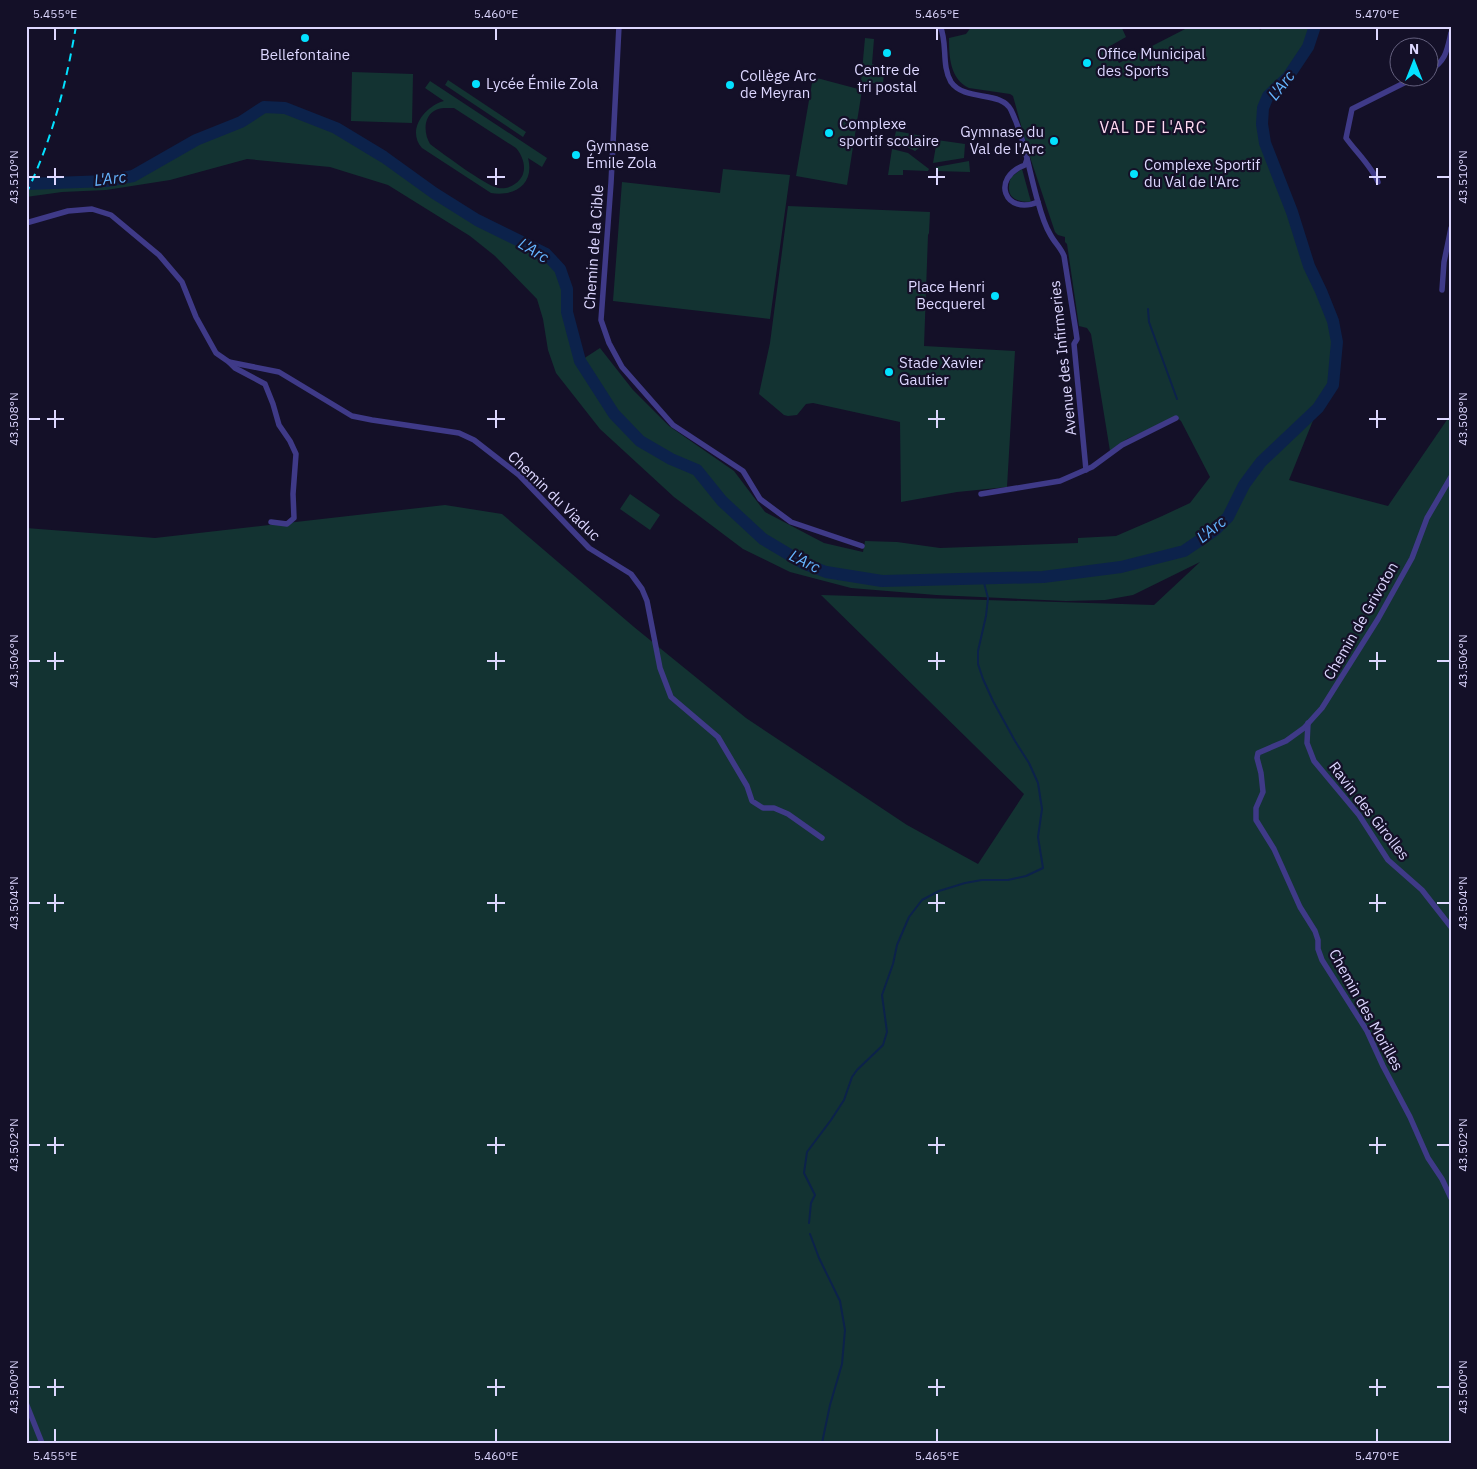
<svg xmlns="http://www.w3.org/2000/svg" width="1477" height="1469" font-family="'IBM Plex Sans',sans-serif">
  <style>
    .green { fill: #133332; fill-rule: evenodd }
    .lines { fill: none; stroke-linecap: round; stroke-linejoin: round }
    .stream { stroke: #0c224b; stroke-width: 2 }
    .river { stroke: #0c224b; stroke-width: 12 }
    .minor { stroke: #3f3a88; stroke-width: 5.5 }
    .rail { stroke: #03e1ff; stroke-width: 2; stroke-dasharray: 8 6; stroke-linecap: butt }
    .ticks { fill: none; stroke: #ddd7ff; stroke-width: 2 }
    .poi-dot { fill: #03e1ff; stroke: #141028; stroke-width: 2 }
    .labels { text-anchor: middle; stroke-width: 4.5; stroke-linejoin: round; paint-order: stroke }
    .poi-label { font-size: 15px; fill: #ddd7ff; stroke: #141028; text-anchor: start }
    .street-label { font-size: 15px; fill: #ddd7ff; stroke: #141028 }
    .water-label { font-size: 16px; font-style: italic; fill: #65b5ff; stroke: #141028 }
    .neighbourhood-label { font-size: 16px; letter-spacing: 1px; fill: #ffd9f1; stroke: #141028 }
    .neatline { fill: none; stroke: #ddd7ff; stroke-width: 2 }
    .ticks-label { font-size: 12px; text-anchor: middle; fill: #ddd7ff }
  </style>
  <rect width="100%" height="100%" fill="#141028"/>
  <g class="green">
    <path d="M972,26H1121L1126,37L1110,46L1119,63L1191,26H1252L1261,30L1262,26H1315L1308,47L1288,77L1268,96L1263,108L1262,123L1265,143L1292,212L1309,266L1330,313L1337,342L1333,385L1318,408L1289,480L1388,506L1451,414V1443H26V528L155,538L445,505L502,514L634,627L746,718L907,825L978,864L1024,794L821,595L1154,605L1200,562L1133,595L1105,600L1066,601L936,595L851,588L790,572L743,549L674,497L600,429L556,373L548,350L543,319L537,299L495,256L470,236L388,185L330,167L247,159L170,180L106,190L62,192L26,197V184L107,181L133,176L196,140L241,122L264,107L285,108L336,128L384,157L434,193L483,223L546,254L560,269L567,289V312L580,361L600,348L633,390L669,426L734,471L765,512L824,543L863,552L865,541L897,542L940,548L1078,543V538L1116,536L1160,517L1190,503L1210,477L1181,421L1176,417L1127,439L1110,451L1091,334L1087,328L1079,326L1067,244L1065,242V237L1058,235L1055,232L1029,154L1013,96L1010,94L969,88C950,79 949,57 949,38L966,34Z"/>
    <path d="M865,38L874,39L872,64L875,65V70L884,71L883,84L861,82Z"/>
    <path d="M352,72L413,74L412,123L351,121Z"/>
    <path d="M813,77L862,90L847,185L796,176Z"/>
    <path d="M448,80L526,132L523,137L445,85Z"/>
    <path d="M430,81L547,158L542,167L528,158C535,184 514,197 491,193L422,148C406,130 425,106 444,101L425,88ZM454,108L516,148C522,155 526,165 523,174C520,183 508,190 498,188C486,186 442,153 430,144C424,134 423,118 434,111C439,107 448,108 454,108Z"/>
    <path d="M896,131L933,138L915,151L909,148L893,145Z"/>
    <path d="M937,140L965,144L964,158L933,163Z"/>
    <path d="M892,149L908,153L929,169L928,171L903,170V175H888Z"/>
    <path d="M969,161L970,172L936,171V167Z"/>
    <path d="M723,169L790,175L770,319L613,301L622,182L720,193Z"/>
    <path d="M1022,169L1031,202C1012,202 1005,195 1011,177Z"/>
    <path d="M788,206L930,212L929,233L928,235L924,346L1015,351L1007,487L957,492L901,502L900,422L813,403L806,404L797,415L788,416L784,415L759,394L770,343Z"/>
    <path d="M630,494L660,515L650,530L620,509Z"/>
  </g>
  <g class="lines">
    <g class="stream">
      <path d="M1148,309L1149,322L1177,399"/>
      <path d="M809,1223L811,1203L815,1195L804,1173L807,1152L831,1120L844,1100L852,1077L857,1070L883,1045L887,1032L882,995L893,964L897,945L909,917L922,900L939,891L965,883L982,880H1008L1026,876L1043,868L1038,837L1042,809L1038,783L1029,763L1015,741L993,701L983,679L978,664V651L986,616L988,598L983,579"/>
      <path d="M810,1234L819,1258L840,1301L845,1330L842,1364L830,1405L822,1443"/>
    </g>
    <path class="river" d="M26,184L107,181L133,176L196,140L241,122L264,107L285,108L336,128L384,157L434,193L477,220L546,254L560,269L567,289V312L580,361L614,414L640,441L671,459L697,470L722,501L763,539L805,564L826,572L882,581L1043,577L1121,567L1184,551L1215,530L1228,517L1244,485L1252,474L1261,462L1318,408L1333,385L1337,342L1333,321L1321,291L1309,266L1292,212L1265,143L1262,124L1263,108L1268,96L1288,77L1308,47L1315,26"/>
    <g class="minor">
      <path d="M619,26L611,183L601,320L609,343L622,367L673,425L743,471L760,499L791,522L862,546"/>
      <path d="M940,26C948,43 941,65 951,82C965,102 1001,90 1011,110C1025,139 1029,172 1038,202C1041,213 1044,224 1050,234C1054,242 1061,248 1064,256L1076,332L1077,339L1074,344L1086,470"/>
      <path d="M1430,70C1446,61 1447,50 1451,33"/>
      <path d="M1027,159L1025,165C990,178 1005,216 1038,202"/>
      <path d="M1378,182C1372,167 1356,152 1346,138L1352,109L1414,78"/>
      <path d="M26,223L68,211L92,209L111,215L159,255L182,282L196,317L216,353L229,362L279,372L352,416L372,420L459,433L474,440L519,475L589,548L631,574L642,589L647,601L660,668L671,697L718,737L747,786L752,801L763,808H774L788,814L822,838"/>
      <path d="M1442,290L1444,262L1451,228"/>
      <path d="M229,362L235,368L265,384L273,404L279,425L290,441L296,454L293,494L294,518L287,524L271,522"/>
      <path d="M1451,477L1427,518L1412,558L1378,619L1322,708L1304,728L1286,741L1258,753L1257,758L1261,773L1263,792L1256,808V820L1274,849L1300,907L1315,931L1318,940V949L1322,960L1367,1031L1383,1066L1410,1117L1428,1158L1442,1179L1451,1198"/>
      <path d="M981,494L1060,481L1092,467L1122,445L1176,418"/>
      <path d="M1308,723L1307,743L1314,761L1359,815L1388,860L1422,890L1451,927"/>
      <path d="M26,1403L42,1443"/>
    </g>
    <path class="rail" d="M26,194C52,140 66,85 76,26"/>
  </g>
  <path class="ticks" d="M55,28V40M496,28V40M937,28V40M1377,28V40M55,168V185M496,168V185M937,168V185M1377,168V185M28,177H40M47,177H64M487,177H505M928,177H945M1369,177H1386M1437,177H1450M55,410V428M496,410V428M937,410V428M1377,410V428M28,419H40M47,419H64M487,419H505M928,419H945M1369,419H1386M1437,419H1450M55,652V670M496,652V670M937,652V670M1377,652V670M28,661H40M47,661H64M487,661H505M928,661H945M1369,661H1386M1437,661H1450M55,894V912M496,894V912M937,894V912M1377,894V912M28,903H40M47,903H64M487,903H505M928,903H945M1369,903H1386M1437,903H1450M55,1137V1154M496,1137V1154M937,1137V1154M1377,1137V1154M28,1145H40M47,1145H64M487,1145H505M928,1145H945M1369,1145H1386M1437,1145H1450M55,1379V1396M496,1379V1396M937,1379V1396M1377,1379V1396M28,1387H40M47,1387H64M487,1387H505M928,1387H945M1369,1387H1386M1437,1387H1450M55,1429V1442M496,1429V1442M937,1429V1442M1377,1429V1442"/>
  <g class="poi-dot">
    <circle cx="305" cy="38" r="5"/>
    <circle cx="887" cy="53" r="5"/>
    <circle cx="1087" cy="63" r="5"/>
    <circle cx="476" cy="84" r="5"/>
    <circle cx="730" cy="85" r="5"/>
    <circle cx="829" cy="133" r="5"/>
    <circle cx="1054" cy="141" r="5"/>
    <circle cx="576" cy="155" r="5"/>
    <circle cx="1134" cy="174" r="5"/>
    <circle cx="995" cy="296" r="5"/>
    <circle cx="889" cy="372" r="5"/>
  </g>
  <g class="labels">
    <g class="poi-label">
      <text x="1097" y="59">Office Municipal<tspan x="1097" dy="17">des Sports</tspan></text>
      <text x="305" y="60" text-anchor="middle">Bellefontaine</text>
      <text x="887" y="75" text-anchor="middle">Centre de<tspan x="887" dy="17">tri postal</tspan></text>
      <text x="740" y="81">Collège Arc<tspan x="740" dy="17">de Meyran</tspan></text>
      <text x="486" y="89">Lycée Émile Zola</text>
      <text x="839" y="129">Complexe<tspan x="839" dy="17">sportif scolaire</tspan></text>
      <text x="1044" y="137" text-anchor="end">Gymnase du<tspan x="1044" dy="17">Val de l'Arc</tspan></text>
      <text x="586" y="151">Gymnase<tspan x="586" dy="17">Émile Zola</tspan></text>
      <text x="1144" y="170">Complexe Sportif<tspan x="1144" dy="17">du Val de l'Arc</tspan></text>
      <text x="985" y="292" text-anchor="end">Place Henri<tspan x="985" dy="17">Becquerel</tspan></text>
      <text x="899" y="368">Stade Xavier<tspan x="899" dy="17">Gautier</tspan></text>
    </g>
    <g class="street-label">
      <text transform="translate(594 247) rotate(-86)" y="5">Chemin de la Cible</text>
      <text transform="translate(1063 358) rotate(-96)" y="5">Avenue des Infirmeries</text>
      <text transform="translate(554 496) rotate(44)" y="5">Chemin du Viaduc</text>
      <text transform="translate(1361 621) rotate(-60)" y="5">Chemin de Grivoton</text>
      <text transform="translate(1369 811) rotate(52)" y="5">Ravin des Girolles</text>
      <text transform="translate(1366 1010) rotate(61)" y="5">Chemin des Morilles</text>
    </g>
    <g class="water-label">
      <text transform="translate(1281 85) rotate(-52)" y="6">L'Arc</text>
      <text transform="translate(110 178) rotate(-7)" y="6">L'Arc</text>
      <text transform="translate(534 250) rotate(31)" y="6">L'Arc</text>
      <text transform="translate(1211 529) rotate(-39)" y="6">L'Arc</text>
      <text transform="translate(805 561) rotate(26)" y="6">L'Arc</text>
    </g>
    <g class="neighbourhood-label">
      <text x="1153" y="133">VAL DE L'ARC</text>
    </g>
  </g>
  <rect width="1477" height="1469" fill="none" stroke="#141028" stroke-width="55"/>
  <g transform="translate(1414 62)"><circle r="24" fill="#141028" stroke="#64607e"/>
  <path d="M0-4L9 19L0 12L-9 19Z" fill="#03e1ff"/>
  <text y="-8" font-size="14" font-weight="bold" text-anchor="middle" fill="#ddd7ff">N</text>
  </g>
  <rect x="28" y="28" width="1422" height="1414" class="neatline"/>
  <g class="ticks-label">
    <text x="55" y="18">5.455°E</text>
    <text x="496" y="18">5.460°E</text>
    <text x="937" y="18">5.465°E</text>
    <text x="1377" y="18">5.470°E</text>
    <text transform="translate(14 177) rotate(-90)" y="4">43.510°N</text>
    <text transform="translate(1463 177) rotate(-90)" y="4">43.510°N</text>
    <text transform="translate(14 419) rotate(-90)" y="4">43.508°N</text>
    <text transform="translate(1463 419) rotate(-90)" y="4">43.508°N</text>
    <text transform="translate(14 661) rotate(-90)" y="4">43.506°N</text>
    <text transform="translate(1463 661) rotate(-90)" y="4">43.506°N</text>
    <text transform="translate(14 903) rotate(-90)" y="4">43.504°N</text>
    <text transform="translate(1463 903) rotate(-90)" y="4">43.504°N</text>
    <text transform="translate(14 1145) rotate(-90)" y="4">43.502°N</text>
    <text transform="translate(1463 1145) rotate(-90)" y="4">43.502°N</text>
    <text transform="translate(14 1387) rotate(-90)" y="4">43.500°N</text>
    <text transform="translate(1463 1387) rotate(-90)" y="4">43.500°N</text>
    <text x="55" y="1460">5.455°E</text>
    <text x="496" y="1460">5.460°E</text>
    <text x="937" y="1460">5.465°E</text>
    <text x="1377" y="1460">5.470°E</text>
  </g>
</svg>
